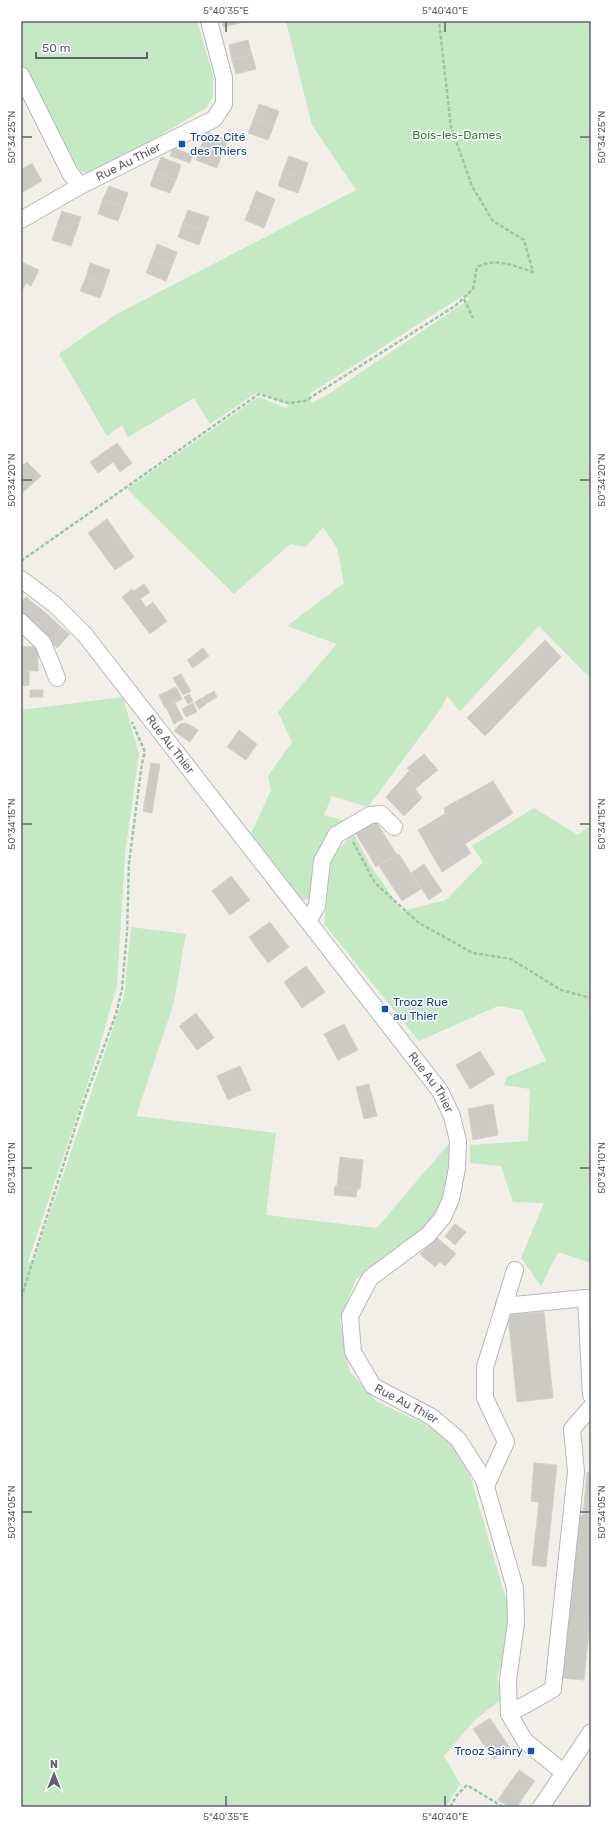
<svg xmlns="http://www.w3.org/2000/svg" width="612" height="1828" font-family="Rubik,sans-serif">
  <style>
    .green { fill: #c5e8c5; fill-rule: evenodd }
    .building { fill: #cccac5; stroke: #d6d1c6 }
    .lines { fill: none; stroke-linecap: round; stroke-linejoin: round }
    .minor-casing { stroke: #b5b8bc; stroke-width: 18 }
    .path { stroke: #9cc7a9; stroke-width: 2.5; stroke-dasharray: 4 2; stroke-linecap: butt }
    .minor { stroke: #fff; stroke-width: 16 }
    .ticks { fill: none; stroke: #5f6368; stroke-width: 1.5 }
    .transit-dot { fill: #1a4fb4; stroke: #fff; stroke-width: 1.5 }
    .labels { text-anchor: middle; stroke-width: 3; stroke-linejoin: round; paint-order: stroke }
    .park-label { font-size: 12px; fill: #348238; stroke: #fff }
    .transit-label { font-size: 12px; fill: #164399; stroke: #fff; text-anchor: start }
    .street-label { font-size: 12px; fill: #5f6368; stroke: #fff }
    .neatline { fill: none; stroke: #5f6368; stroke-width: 1.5 }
    .ticks-label { font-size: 10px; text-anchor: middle; fill: #5f6368 }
  </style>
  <rect width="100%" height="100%" fill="#f1efe8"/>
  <g class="green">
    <path d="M21,21H197L213,75V96L206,108L105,168L89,174L80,171L21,62Z"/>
    <path d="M286,21H591V679L539,626L460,711L447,696L442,707L368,807L332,796L324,815L346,821L312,899L298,900L251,834L271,790L268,776L292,742L278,712L337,644L287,626L344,583L337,548L323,527L306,547L290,544L234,594L127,489L259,397L286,408L290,405L258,392L210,424L194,398L128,437L122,425L107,436L59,354L115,315L356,190L312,125ZM464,295L470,299L327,395L311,403L309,394Z"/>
    <path d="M123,697L139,754L125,854L117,986L94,1065L28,1262L33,1263L124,996L131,927L186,934L173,1006L136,1116L276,1133L266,1215L377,1228L451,1141L453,1153L436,1223L384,1264L356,1279L340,1320L350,1372L376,1401L439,1431L462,1458L471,1478L503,1590L511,1608L510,1637L497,1678L503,1698L475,1720L444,1756L460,1784L446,1807H21V710Z"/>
    <path d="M534,808L578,835L591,825V1263L558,1252L541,1286L521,1258L544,1203L513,1202L501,1166L470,1163V1145L528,1141L530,1089L504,1085L507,1077L546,1061L522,1010L498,1006L419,1041L324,924L332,857L353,833L369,863L402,911L446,900L483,862L472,846Z"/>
  </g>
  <g class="building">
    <path d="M222,21H243V22L223,27Z"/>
    <path d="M248,40L252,55L232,60L229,45Z"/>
    <path d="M252,55L256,69L236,74L232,60Z"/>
    <path d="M259,104L279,111L274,125L254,118Z"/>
    <path d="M254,118L274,125L268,140L248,133Z"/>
    <path d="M207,132L228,140L222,154L201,146Z"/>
    <path d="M201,146L222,154L217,168L196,160Z"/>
    <path d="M173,148L193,155L190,163L170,156Z"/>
    <path d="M289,156L308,163L303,179L283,171Z"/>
    <path d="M161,157L181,165L176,180L155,172Z"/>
    <path d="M32,163L42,181L21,193V170Z"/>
    <path d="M283,171L303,179L298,193L278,186Z"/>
    <path d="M155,172L176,180L170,193L150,186Z"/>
    <path d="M109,186L128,193L123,207L103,199Z"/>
    <path d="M256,191L275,199L270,213L251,205Z"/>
    <path d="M103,199L123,207L118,221L98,214Z"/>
    <path d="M251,205L270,213L264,228L245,220Z"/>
    <path d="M188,210L209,217L204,231L183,223Z"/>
    <path d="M62,211L81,217L76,232L57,225Z"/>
    <path d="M183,223L204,231L199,245L178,237Z"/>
    <path d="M57,225L76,232L71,246L52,240Z"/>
    <path d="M157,244L177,252L172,266L152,258Z"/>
    <path d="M152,258L172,266L166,281L146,273Z"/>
    <path d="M21,262L39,270L31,286L26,283L21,293Z"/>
    <path d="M90,263L110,270L105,284L86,277Z"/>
    <path d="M86,277L105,284L100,298L80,291Z"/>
    <path d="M117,443L132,463L120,472L113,462L98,473L90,462Z"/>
    <path d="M27,462L41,476L21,494V467Z"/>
    <path d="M107,519L134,557L115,570L88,533Z"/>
    <path d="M144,584L150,592L140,599L146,607L153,602L167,621L150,634L122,597L132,589L134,591Z"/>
    <path d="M26,597L47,614L35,627L21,614V602Z"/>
    <path d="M47,614L62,628L50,641L35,627Z"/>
    <path d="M62,628L70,634L57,648L50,641Z"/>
    <path d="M545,640L561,657L485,736L467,718Z"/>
    <path d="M38,646V671H21V647Z"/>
    <path d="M203,648L209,656L193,668L187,660Z"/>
    <path d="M21,671H29V685L21,686Z"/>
    <path d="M181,674L191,691L183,695L173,678Z"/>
    <path d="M176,687L182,699L165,708L159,695Z"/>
    <rect x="30" y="690" width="13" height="7"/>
    <path d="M214,691L217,697L205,704L202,698Z"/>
    <path d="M189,694L193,701L188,704L184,697Z"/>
    <path d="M201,698L205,705L199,709L195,702Z"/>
    <path d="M175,703L183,719L174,724L166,707Z"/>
    <path d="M193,703L197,712L186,717L182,709Z"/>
    <path d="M186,723L198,730L190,742L174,731L180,724Z"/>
    <path d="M239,730L257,744L246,760L227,747Z"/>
    <path d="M424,754L438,770L421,784L407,768Z"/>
    <path d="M151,763L160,764L152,813L143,811Z"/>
    <path d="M409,771L421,784L415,789L422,798L404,816L386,797Z"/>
    <path d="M493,781L513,813L465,844L471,853L442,872L418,830L445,814L444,808Z"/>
    <path d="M375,820L397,855L376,867L355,832Z"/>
    <path d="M399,854L421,889L402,901L379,866Z"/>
    <path d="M424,864L442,891L429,900L411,873Z"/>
    <path d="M231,876L250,900L230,915L212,891Z"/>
    <path d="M270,922L289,947L268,963L249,937Z"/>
    <path d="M306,966L325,992L302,1008L284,982Z"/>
    <path d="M196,1013L214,1038L197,1050L179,1026Z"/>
    <path d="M344,1024L358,1050L338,1060L324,1034Z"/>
    <path d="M480,1051L495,1074L470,1089L456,1065Z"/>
    <path d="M240,1066L251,1090L228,1100L217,1076Z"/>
    <path d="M369,1084L377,1116L364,1119L356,1087Z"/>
    <path d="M493,1104L498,1135L473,1140L468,1109Z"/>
    <path d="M340,1157L363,1160L360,1189L337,1186Z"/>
    <path d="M335,1186L357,1188L356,1197L334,1195Z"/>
    <path d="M455,1224L466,1232L455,1245L445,1236Z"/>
    <path d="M436,1237L456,1254L445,1266L440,1262L435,1267L420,1254Z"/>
    <path d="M544,1312L553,1398L517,1402L508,1315Z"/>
    <path d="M534,1463L557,1465L546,1567L532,1565L539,1502L531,1501Z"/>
    <path d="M587,1472L591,1473V1611L584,1680L562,1678L578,1515L583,1516Z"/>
    <path d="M490,1718L500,1733L484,1745L473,1729Z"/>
    <path d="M500,1733L510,1748L494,1759L484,1745Z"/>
    <path d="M519,1770L535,1781L524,1796L508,1785Z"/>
    <path d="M508,1785L524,1796L517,1807H509L498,1800Z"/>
  </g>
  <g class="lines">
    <defs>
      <g id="minor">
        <path d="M21,75L70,173L80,186"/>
        <path id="s1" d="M21,220L80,186L214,119L224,104V78L209,21"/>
        <path id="s2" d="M21,579L54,604L85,635L440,1091L452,1116L458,1141L457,1168L451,1199L443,1217L428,1235L370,1278L350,1316L353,1352L373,1386L432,1417L458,1439L484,1480L515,1588L516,1623L508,1680L509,1714L525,1741L563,1772"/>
        <path d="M21,622L43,643L57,678"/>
        <path d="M308,921L317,906L322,861L336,835L370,815L381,814L394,827"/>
        <path d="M504,1306L586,1298L591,1395"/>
        <path d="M486,1486L506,1442L485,1398V1367L515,1270"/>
        <path d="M509,1714L553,1689L576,1472L572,1429L591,1407"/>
        <path d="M541,1807L591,1732"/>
      </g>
    </defs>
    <use href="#minor" class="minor-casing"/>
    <g class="path">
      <path d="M464,299L473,318"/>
      <path d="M21,561L259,394L288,403L305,401L455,306L473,289L477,267C496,257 514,266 533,272L524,240L493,221L472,186L451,127L439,21"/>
      <path d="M353,842L375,883L419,923L473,953L511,959L561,990L591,998"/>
      <path d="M21,1298L82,1106L116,1014L122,989L127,932L129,863L142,763L145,752L132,722"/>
      <path d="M450,1807L457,1795L467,1785L503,1807"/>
    </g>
    <use href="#minor" class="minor"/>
  </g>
  <path class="ticks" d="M226,22V32M445,22V32M22,137H32M580,137H590M22,480H32M580,480H590M22,824H32M580,824H590M22,1168H32M580,1168H590M22,1512H32M580,1512H590M226,1796V1806M445,1796V1806"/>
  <g class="transit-dot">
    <rect x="178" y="140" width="8" height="8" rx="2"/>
    <rect x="381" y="1005" width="8" height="8" rx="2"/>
    <rect x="527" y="1747" width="8" height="8" rx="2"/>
  </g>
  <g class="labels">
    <g class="park-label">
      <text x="457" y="139">Bois-les-Dames</text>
    </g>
    <g class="transit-label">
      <text x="190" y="141">Trooz Cité<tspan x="190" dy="14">des Thiers</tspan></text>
      <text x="393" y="1006">Trooz Rue<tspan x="393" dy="14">au Thier</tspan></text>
      <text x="523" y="1755" text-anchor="end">Trooz Sainry</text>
    </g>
    <g class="street-label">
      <text dy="4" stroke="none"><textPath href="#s1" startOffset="122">Rue Au Thier</textPath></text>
      <text dy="4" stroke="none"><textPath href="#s2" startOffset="224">Rue Au Thier</textPath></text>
      <text dy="4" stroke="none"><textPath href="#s2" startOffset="651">Rue Au Thier</textPath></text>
      <text dy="4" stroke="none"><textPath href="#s2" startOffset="1047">Rue Au Thier</textPath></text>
    </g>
  </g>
  <rect width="612" height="1828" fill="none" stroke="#ffffff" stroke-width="44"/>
  <g transform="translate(54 1774)" stroke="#ffffff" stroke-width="3" paint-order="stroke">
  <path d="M0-3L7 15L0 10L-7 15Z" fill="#5f6368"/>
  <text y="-6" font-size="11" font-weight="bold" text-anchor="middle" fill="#5f6368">N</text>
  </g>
  <path d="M36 52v6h111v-6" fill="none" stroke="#5f6368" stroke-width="2"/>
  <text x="42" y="52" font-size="12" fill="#5f6368" stroke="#ffffff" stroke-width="3" paint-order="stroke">50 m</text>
  <rect x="22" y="22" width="568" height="1784" class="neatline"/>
  <g class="ticks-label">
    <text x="226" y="14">5°40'35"E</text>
    <text x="445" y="14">5°40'40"E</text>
    <text transform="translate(11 137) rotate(-90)" y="4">50°34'25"N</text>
    <text transform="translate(601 137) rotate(-90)" y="4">50°34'25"N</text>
    <text transform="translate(11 480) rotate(-90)" y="4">50°34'20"N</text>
    <text transform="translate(601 480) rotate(-90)" y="4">50°34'20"N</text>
    <text transform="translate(11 824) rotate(-90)" y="4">50°34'15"N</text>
    <text transform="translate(601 824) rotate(-90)" y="4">50°34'15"N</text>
    <text transform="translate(11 1168) rotate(-90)" y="4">50°34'10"N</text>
    <text transform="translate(601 1168) rotate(-90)" y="4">50°34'10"N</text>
    <text transform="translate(11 1512) rotate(-90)" y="4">50°34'05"N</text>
    <text transform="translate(601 1512) rotate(-90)" y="4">50°34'05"N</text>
    <text x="226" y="1820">5°40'35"E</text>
    <text x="445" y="1820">5°40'40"E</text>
  </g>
</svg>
